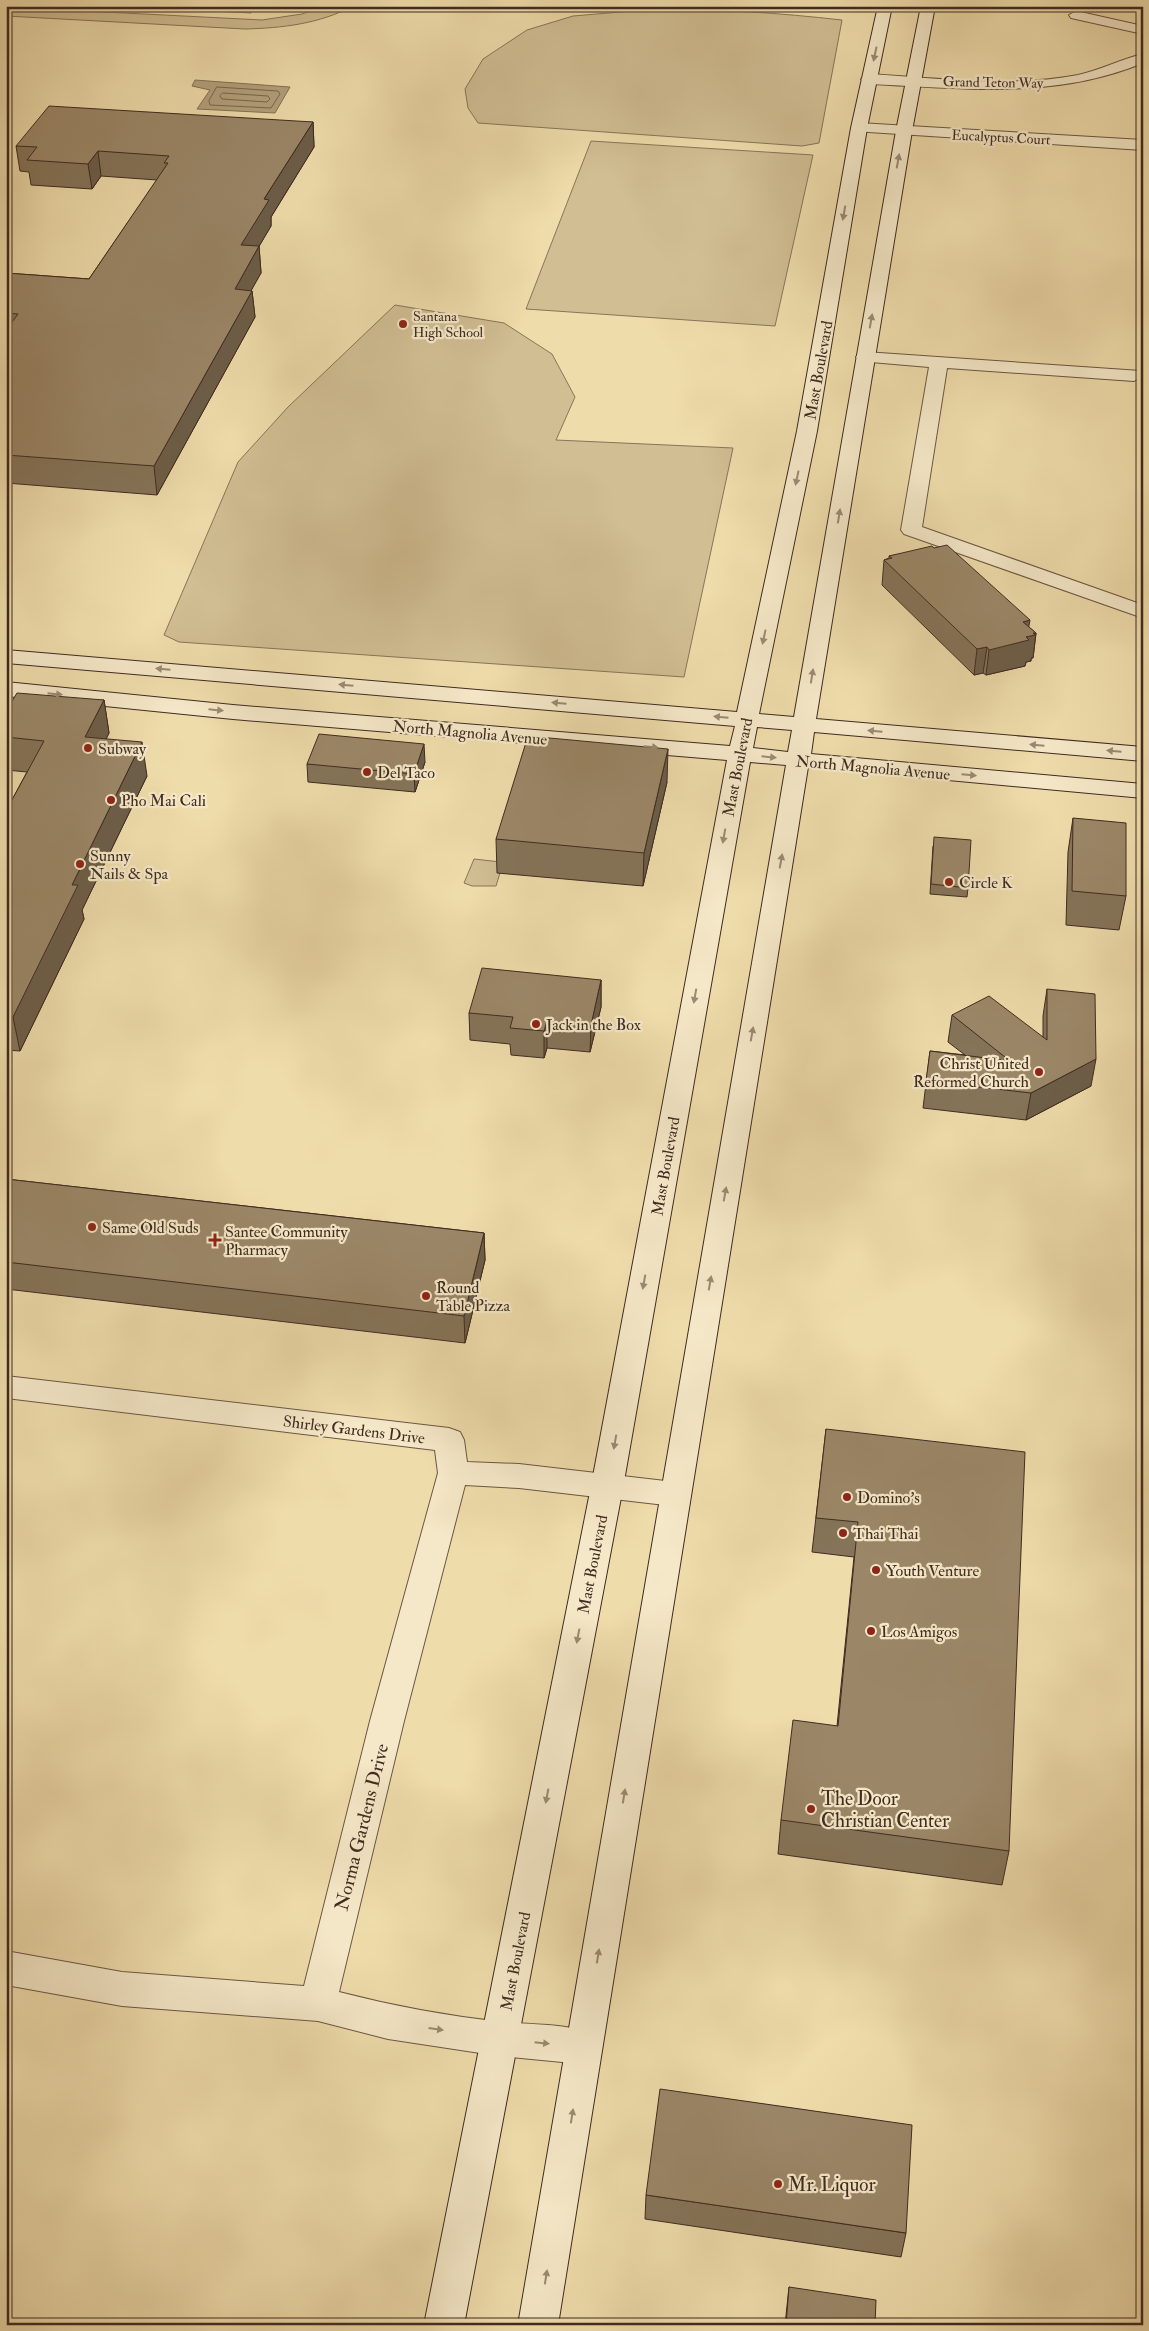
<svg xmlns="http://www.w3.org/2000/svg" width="1149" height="2331" font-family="'IM FELL Double Pica',serif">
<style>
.green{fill:#d1be93;stroke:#88745a}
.water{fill:#b3a07c;stroke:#857157}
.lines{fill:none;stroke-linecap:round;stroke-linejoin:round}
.shore{stroke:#79664e;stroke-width:1}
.street-casing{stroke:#6b5743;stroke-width:2}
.secondary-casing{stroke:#3f2b20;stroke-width:2}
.street{fill:#f5e8c8;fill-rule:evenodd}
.secondary{fill:#f5e8c8;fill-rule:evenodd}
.wall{fill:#857459;stroke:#3f2b20}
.shaded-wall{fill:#6c5e49;stroke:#3f2b20}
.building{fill:#9b8768;stroke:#3f2b20}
.oneway{fill:#9a8a74}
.poi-dot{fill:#8f2418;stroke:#f5e8c8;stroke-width:2}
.labels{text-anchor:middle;stroke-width:4.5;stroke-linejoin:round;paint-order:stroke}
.far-street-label{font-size:14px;fill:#3f2b20;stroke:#f5e8c8}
.far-poi-label{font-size:14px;fill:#3f2b20;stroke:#f5e8c8;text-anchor:start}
.street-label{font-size:16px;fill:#3f2b20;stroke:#f5e8c8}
.poi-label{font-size:16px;fill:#3f2b20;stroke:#f5e8c8;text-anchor:start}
.near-poi-label{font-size:19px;fill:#3f2b20;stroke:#f5e8c8;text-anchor:start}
.near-street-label{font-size:19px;fill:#3f2b20;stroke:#f5e8c8}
</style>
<rect width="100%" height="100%" fill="#efdcab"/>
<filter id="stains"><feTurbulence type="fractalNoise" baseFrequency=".004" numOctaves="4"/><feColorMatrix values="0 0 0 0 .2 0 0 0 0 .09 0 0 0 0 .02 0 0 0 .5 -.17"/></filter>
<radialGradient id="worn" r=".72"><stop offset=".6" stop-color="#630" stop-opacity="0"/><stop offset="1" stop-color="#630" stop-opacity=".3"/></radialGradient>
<g class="green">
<path d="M133 6H256L251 13Z"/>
<path d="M324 6H353C319 24 282 28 245 29L6 16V7L262 20 302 14Z"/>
<path d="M656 9C719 9 780 13 842 20L819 143 802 146 478 123 468 108 465 89 483 59 527 30 573 16Z"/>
<path d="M591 141 813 155 775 326 526 309Z"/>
<path d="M395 305 504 323 552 354 575 397 556 440 733 448 684 677 179 642 164 635 238 462 288 407Z"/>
<path d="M474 859 501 862 500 873 496 886H472L464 883Z"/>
</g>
<path class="water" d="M195 80 290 87 275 113 197 109 210 90 192 86Z"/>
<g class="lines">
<g class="shore">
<path d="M217 87 278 91 280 94 271 108 210 105 209 101Z"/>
<path d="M223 93 268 96 270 99 267 102 222 99 220 96Z"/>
</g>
<defs>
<g id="street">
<path d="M1076 11 1143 26V34L1071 18 1069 15Z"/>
<path d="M1143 54V63C1053 100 964 88 869 84L861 79 869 74C938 78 1010 88 1078 75 1101 70 1121 59 1143 54Z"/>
<path d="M859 123 1143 140V150L853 131 851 128Z"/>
<path d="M865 352 1141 371 1143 376 1134 381 947 368 922 527 1143 605V618L904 534 901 530 929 367 859 361 856 357 859 353Z"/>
<path d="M6 1376 449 1428 460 1432 464 1440 467 1462 519 1464 674 1482 685 1485 690 1494 685 1503 674 1506 519 1488 465 1485 404 1721 339 1992C393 2006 447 2016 502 2022 533 2025 567 2023 596 2035L602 2047 596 2059 583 2064 500 2056 388 2039 318 2021 122 2006 6 1985V1951L122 1972 304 1986 370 1721 438 1473 435 1450 6 1398Z"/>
</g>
<path id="secondary" d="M878 6H892L867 128 817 431 759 714 794 717 896 131 921 6H935L912 131 816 719 1143 747V761L814 732 811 754 1143 784V798L808 767 558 2325H518L786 765 750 762 623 1487 464 2325H424L591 1487 727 760 233 719 6 696V682L233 705 730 746 735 726 6 663V650L737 712 797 431 851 128ZM757 727 792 730 788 752 753 748Z"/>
</defs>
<use href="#street" class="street-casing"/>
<use href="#secondary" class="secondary-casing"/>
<use href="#street" class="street"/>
<use href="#secondary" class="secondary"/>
</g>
<g class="wall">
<path d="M313 122 314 147 271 217V226L259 246 261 273 251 290 252 291 255 317 157 495 6 483V273L89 279 157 180 101 176 92 189 31 185 29 172 20 171 16 146Z"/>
<path d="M934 548 1036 633 1033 658H1031V661L1026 662 1025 666 986 675 983 673 974 675 882 585 884 560 889 558V556Z"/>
<path d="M104 700 109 733 106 739 147 776 82 910 84 919 20 1051 6 1050V811L27 772 6 770V711Z"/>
<path d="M425 762 415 792 308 782 307 764Z"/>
<path d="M667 782 643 886 497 873 496 839Z"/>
<path d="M1073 818 1126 896 1119 930 1066 925 1068 852Z"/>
<path d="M933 846 968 888 967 897 930 894Z"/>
<path d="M601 980V1007L590 1052 547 1048 544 1058 511 1055 510 1044 470 1040 469 1013Z"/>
<path d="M1047 989 1091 1086 1026 1120 923 1108 930 1051 965 1055 948 1042 952 1015 1043 1037V1016Z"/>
<path d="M6 1179 484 1233 485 1260 465 1343 6 1289Z"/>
<path d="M826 1429 1009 1851 1002 1885 778 1854 781 1820 837 1726 854 1557 812 1552Z"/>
<path d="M646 2195 906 2233 901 2257 645 2219Z"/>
<path d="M789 2287 875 2325H785Z"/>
</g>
<g class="shaded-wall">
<path d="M313 122 314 147 271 217V226L244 272 241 245 264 199Z"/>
<path d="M98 151 101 176 92 189 88 164Z"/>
<path d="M259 246 261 273 237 316 235 289Z"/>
<path d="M252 291 255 317 157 495 154 466Z"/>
<path d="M1030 620 1027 637 1033 633H1036L1033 658H1031V661L1026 662 1025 666 986 675 989 650 1023 622Z"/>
<path d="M987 647 983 673 974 675 977 649Z"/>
<path d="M104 700 109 733 90 771 85 737Z"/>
<path d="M142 742 147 776 82 910 84 919 20 1051 13 1017 72 885Z"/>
<path d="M424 744 425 762 415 792 414 774Z"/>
<path d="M668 749 667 782 643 886 644 853Z"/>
<path d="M601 980V1007L590 1052 591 1025Z"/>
<path d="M547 1021V1048L544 1058V1031Z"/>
<path d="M1096 1059 1091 1086 1026 1120 1031 1093Z"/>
<path d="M484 1233 485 1260 465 1343 464 1316Z"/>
</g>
<g class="building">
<path d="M49 106 313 122 264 199 269 200 241 245 259 246 235 289 252 291 154 466 6 455V330L18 314 6 313V273L89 279 168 163H164L169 156 98 151 88 164 27 160 37 147 16 146Z"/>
<path d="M947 545 1030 620 1023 622 1036 633H1033L1035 635 1026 637 1029 640 989 650 987 647 977 649 884 560 892 558 889 556 932 546 934 548Z"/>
<path d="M17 693 104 700 85 737 142 742 72 885H78L13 1017 6 1016V811L44 741 6 737V711Z"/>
<path d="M319 734 424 744 414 774 307 764Z"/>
<path d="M528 736 668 749 644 853 496 839Z"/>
<path d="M1073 818 1126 823V896L1072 891Z"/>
<path d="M934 837 971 840 968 888 931 884Z"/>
<path d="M482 968 601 980 591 1025 547 1021 544 1031 510 1028 513 1017 469 1013Z"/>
<path d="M1047 989 1095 994 1096 1059 1031 1093 926 1081 930 1051 1010 1061 952 1015 989 996 1047 1040Z"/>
<path d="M6 1179 484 1233 464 1316 6 1262Z"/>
<path d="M826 1429 1025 1452 1009 1851 781 1820 793 1720 838 1726 858 1522 816 1518Z"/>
<path d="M660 2089 912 2125 906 2233 646 2195Z"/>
<path d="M789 2287 876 2300 875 2325H786Z"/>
</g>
<defs><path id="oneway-solid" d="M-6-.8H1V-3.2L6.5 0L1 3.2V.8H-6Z" transform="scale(1.25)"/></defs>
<g class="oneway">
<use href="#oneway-solid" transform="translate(875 54) rotate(102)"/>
<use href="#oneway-solid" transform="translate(898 161) rotate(-80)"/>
<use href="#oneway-solid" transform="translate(844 213) rotate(100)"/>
<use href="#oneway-solid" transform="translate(871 321) rotate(-80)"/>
<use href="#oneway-solid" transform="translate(797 478) rotate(102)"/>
<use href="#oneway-solid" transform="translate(839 516) rotate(-81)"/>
<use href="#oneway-solid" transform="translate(764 637) rotate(102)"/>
<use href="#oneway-solid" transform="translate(163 669) rotate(-175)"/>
<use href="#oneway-solid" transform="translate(812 676) rotate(-81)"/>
<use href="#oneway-solid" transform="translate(346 685) rotate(-175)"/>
<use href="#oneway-solid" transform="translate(55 694) rotate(6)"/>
<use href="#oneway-solid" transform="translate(559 703) rotate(-175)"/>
<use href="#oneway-solid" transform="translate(216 710) rotate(6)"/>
<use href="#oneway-solid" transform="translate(721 717) rotate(-175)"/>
<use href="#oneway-solid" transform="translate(875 731) rotate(-175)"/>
<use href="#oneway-solid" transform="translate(1037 745) rotate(-175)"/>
<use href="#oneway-solid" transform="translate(651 747) rotate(5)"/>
<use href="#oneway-solid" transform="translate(1114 751) rotate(-175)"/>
<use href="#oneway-solid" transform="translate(769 757) rotate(6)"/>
<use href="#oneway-solid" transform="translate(969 775) rotate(5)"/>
<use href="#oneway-solid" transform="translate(724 836) rotate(100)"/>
<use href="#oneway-solid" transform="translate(781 861) rotate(-80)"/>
<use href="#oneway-solid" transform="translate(695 996) rotate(100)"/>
<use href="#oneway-solid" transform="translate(752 1034) rotate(-80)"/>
<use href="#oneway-solid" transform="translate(725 1194) rotate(-80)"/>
<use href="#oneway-solid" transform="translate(644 1282) rotate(100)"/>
<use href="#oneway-solid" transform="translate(710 1283) rotate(-80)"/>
<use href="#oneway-solid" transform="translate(615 1442) rotate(100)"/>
<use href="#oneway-solid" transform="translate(578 1636) rotate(101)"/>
<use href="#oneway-solid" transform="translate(547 1796) rotate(101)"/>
<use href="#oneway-solid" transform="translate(624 1796) rotate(-81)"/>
<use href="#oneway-solid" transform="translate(598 1956) rotate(-81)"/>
<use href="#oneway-solid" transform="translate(436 2029) rotate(8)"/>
<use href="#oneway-solid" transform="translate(542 2043) rotate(6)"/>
<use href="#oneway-solid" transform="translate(572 2116) rotate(-81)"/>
<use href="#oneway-solid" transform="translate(546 2277) rotate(-81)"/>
</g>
<g class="poi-dot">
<circle cx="403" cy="324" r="5"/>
<circle cx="88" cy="748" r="5"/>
<circle cx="367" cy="772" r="5"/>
<circle cx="111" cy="800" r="5"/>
<circle cx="80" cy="864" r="5"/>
<circle cx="949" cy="882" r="5"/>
<circle cx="536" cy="1024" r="5"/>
<circle cx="1039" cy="1072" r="5"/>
<circle cx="92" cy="1227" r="5"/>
<path d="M212.5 1232.5h5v5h5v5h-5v5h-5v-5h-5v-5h5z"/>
<circle cx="426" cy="1296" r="5"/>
<circle cx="847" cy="1497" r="5"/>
<circle cx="843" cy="1533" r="5"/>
<circle cx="876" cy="1570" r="5"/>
<circle cx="871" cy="1631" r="5"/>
<circle cx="811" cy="1809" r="5"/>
<circle cx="778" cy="2184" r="5"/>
</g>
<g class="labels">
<g class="far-street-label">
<text transform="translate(993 82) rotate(1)" y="5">Grand Teton Way</text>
<text transform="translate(1001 137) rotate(3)" y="5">Eucalyptus Court</text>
</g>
<g class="far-poi-label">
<text x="413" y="321">Santana<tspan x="413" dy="16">High School</tspan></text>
</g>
<g class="street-label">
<text transform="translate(818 370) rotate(-80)" y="6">Mast Boulevard</text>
<text transform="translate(470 732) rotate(5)" y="6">North Magnolia Avenue</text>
<text transform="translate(737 767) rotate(-79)" y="6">Mast Boulevard</text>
<text transform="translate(873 767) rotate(5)" y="6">North Magnolia Avenue</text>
<text transform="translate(665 1166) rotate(-80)" y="6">Mast Boulevard</text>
<text transform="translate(354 1429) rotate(7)" y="6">Shirley Gardens Drive</text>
<text transform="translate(592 1564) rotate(-79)" y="6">Mast Boulevard</text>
<text transform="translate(515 1961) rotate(-79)" y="6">Mast Boulevard</text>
</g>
<g class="poi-label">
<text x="98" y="754">Subway</text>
<text x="377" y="778">Del Taco</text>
<text x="121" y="806">Pho Mai Cali</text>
<text x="90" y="861">Sunny<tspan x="90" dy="18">Nails &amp; Spa</tspan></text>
<text x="959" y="888">Circle K</text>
<text x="546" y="1030">Jack in the Box</text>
<text x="1029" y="1069" text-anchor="end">Christ United<tspan x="1029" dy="18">Reformed Church</tspan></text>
<text x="102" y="1233">Same Old Suds</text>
<text x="225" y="1237">Santee Community<tspan x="225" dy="18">Pharmacy</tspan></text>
<text x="436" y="1293">Round<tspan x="436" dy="18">Table Pizza</tspan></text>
<text x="857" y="1503">Domino's</text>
<text x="853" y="1539">Thai Thai</text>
<text x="886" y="1576">Youth Venture</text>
<text x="881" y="1637">Los Amigos</text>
</g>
<g class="near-poi-label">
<text x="821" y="1805">The Door<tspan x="821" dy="22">Christian Center</tspan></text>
<text x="788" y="2191">Mr. Liquor</text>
</g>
<g class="near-street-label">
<text transform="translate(361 1827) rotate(-76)" y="7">Norma Gardens Drive</text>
</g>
</g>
<rect width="1149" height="2331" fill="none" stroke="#efdcab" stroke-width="25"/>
<rect x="8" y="8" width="1134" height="2316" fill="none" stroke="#3f2b20" stroke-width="2.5"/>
<rect x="12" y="12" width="1124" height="2306" fill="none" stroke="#3f2b20"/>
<rect width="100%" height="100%" filter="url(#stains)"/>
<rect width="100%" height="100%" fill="url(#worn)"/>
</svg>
